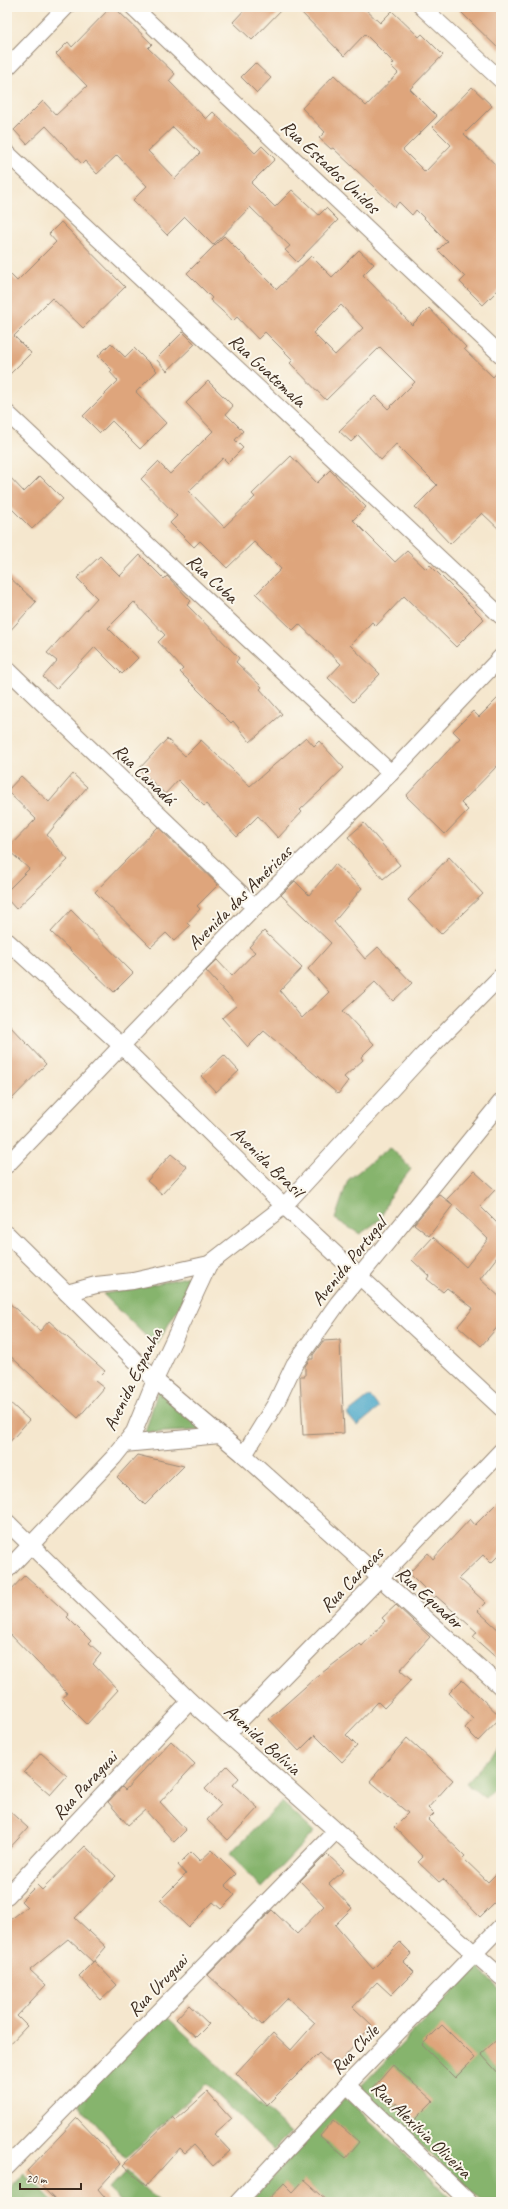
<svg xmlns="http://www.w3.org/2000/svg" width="508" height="2209" font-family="Caveat,sans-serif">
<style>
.forest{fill:#86b46d;stroke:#606f46}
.water{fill:#4ba8c9;stroke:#436974}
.building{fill:#dea57c;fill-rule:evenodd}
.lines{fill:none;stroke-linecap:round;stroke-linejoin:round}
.minor-casing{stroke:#988876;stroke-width:18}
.minor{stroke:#fff;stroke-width:16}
.labels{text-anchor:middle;stroke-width:4;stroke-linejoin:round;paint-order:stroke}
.street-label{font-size:19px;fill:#3b2a1e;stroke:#fbf7ec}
</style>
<rect width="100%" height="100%" fill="#fbf7ec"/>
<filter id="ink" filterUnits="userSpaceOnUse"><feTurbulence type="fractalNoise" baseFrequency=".025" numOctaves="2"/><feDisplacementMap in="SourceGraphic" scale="8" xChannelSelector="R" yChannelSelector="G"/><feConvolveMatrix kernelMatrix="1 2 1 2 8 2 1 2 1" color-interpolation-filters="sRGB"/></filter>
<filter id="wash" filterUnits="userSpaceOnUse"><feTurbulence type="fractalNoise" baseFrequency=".012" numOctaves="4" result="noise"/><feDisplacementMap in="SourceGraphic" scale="16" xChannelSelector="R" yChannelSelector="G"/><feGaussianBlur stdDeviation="0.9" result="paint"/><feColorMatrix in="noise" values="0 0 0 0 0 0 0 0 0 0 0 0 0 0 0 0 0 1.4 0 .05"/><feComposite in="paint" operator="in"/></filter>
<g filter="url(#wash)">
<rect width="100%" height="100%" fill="#f5e7ce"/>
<g class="forest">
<path d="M390 1147 411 1169 390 1196 381 1219 360 1234 335 1219 348 1180Z"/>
<path d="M198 1274 156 1346 103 1294 146 1286Z"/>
<path d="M158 1390 206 1430 145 1433Z"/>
<path d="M501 1745V1782L485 1798 466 1783Z"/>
<path d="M282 1802 314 1832 261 1888 230 1853Z"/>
<path d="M477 1967 501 1990V2202H483L359 2088Z"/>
<path d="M167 2017 291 2133 274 2150 206 2084 126 2158 74 2099Z"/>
<path d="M345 2097 455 2202H250Z"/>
<path d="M126 2171 159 2202H121L109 2189Z"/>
<path d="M25 2173 54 2202H7V2192Z"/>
</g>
<path class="water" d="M370 1396 379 1408 357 1426 347 1414Z"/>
<g id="blocks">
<g class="building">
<path d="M111 7H114L152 44 148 48 175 74 169 81 206 119 213 112 255 153 262 146 275 159 251 183 275 207 292 190 319 215 326 208 338 220 297 262 285 250 290 246 250 207 213 245 185 217 167 235 133 200 147 186 117 155 97 174 85 161 82 164 46 126 27 144 14 130 43 101 56 115 87 86 56 54 68 42 72 47ZM173 127 200 153 175 179 148 151Z"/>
<path d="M247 7H284L252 40 233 22Z"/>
<path d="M296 7H363L380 23 392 11 419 37 422 34 443 55 410 89 437 116 403 150 425 172 451 145 433 127 472 87 492 106 464 134 501 170V287L483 305 460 282 465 277 438 250 447 241 416 210 412 215 399 202 395 207 333 148 331 149 319 138 325 132 302 108 334 75 366 106 398 73 391 66 394 63 365 34 344 56Z"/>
<path d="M456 7H501V51L470 21Z"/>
<path d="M255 63 271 78 257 93 241 77Z"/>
<path d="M61 222 125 287 83 328 52 298 14 336 31 353 7 377V271L17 281 56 242 49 234Z"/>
<path d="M224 236 277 289 311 256 332 277 359 250 374 264 363 275 412 325 429 308 466 347 464 349 493 377 501 368V531L482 513 450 544 415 507 437 485 396 444 381 460 358 435 351 442 339 431 375 396 388 409 415 382 380 347 326 400 290 363 293 360 265 332 258 339 237 317 233 321 210 300 212 298 187 273ZM341 305 363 328 335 355 313 333Z"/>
<path d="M183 332 195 344 167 371 156 359Z"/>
<path d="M111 343 125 357 134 348 157 371 136 392 166 423 140 449 112 421 100 433 83 416 118 381 110 372 112 370 98 356Z"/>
<path d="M208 381 233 406 226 414 243 431 235 440 243 448 228 463 223 458 189 491 224 527 255 497 252 494 291 456 317 483 330 470 366 507 353 520 395 562 407 551 426 569 430 565 484 619 456 647 404 596 376 626 372 622 350 645 380 674 353 702 328 678 341 664 299 624 293 630 256 594 281 569 254 542 227 568 200 541 194 547 170 523 177 516 141 479 158 462 170 474 213 431 186 403Z"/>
<path d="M7 474 24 492 40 476 63 499 32 529 7 504Z"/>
<path d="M140 555 164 579 167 576 191 601 187 605 239 658 236 662 262 687 260 689 282 714 250 742 233 721 231 723 180 672 183 669 158 642 165 635 134 602 108 628 138 658 122 674 95 647 56 689 43 677 57 661 47 653 97 598 77 578 100 556 120 576Z"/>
<path d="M7 575 36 602 7 634Z"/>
<path d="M501 695V762L461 803 468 810 445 834 406 796 460 738 453 731 473 711 479 717Z"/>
<path d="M306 737 314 746 319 741 344 768 300 810 302 812 278 838 258 816 237 837 206 804 204 806 178 780 165 794 139 769 167 739 185 756 201 740 250 786Z"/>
<path d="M73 774 87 787 47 835 68 860 16 909 7 899V891L29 869 7 849 36 819 7 791 21 776 49 802Z"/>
<path d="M364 823 400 865 383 879 348 837Z"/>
<path d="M158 827 218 885 197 906 200 909 187 923 190 926 174 941 166 933 151 947 95 892Z"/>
<path d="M449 857 483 894 441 934 408 900Z"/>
<path d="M335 864 362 888 334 922 365 959 378 947 412 983 393 1001 375 982 343 1011 374 1044 361 1057 363 1060 344 1077 348 1081 338 1094 264 1031 248 1047 222 1018 237 1005 206 971 217 960 232 976 255 952 249 947 264 931 302 968 280 991 302 1018 329 992 308 969 331 943 281 895 295 881 309 895Z"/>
<path d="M71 910 133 973 114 992 51 932Z"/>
<path d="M7 1023 46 1064 7 1104Z"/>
<path d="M224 1055 239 1071 216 1092 201 1076Z"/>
<path d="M171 1154 187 1167 162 1194 147 1181Z"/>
<path d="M474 1171 495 1190 480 1206 499 1225 501 1222V1252L480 1279 501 1298V1323L481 1346 458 1326 473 1308 447 1288 443 1292 427 1279 429 1276 412 1260 433 1237 466 1267 488 1239 453 1205 429 1236 414 1224 439 1194 453 1205 447 1199Z"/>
<path d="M7 1301 40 1331 49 1321 105 1371 95 1381 104 1388 78 1418 7 1353Z"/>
<path d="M340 1340 344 1433 303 1435 300 1376H305V1366L310 1359H313V1355L323 1341Z"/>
<path d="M7 1400 29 1420 7 1445Z"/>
<path d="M137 1455 184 1466 145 1505 117 1477Z"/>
<path d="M501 1499V1553L491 1563 483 1555 459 1578 486 1603 478 1611 501 1632V1662L473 1637 477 1632 436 1596 434 1598 409 1573 428 1553 433 1559 470 1519 475 1525Z"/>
<path d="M25 1575 69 1615 67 1617 91 1641 89 1643 101 1654 93 1664 118 1690 87 1724 62 1699 67 1693 7 1631V1594Z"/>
<path d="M396 1605 430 1637 400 1670 411 1680 384 1708 378 1702 346 1735 357 1746 342 1762 315 1735 299 1751 269 1719 314 1679 360 1644 362 1646 385 1621 382 1618Z"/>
<path d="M462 1680 501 1717 478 1741 465 1728 473 1719 449 1693Z"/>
<path d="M407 1738 453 1780 428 1808 434 1814 428 1820 465 1856 463 1858 488 1882 501 1869V1896L480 1917 443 1879 439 1882 418 1862 423 1857 394 1827 408 1813 370 1781Z"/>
<path d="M171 1741 195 1764 160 1802 186 1830 174 1842 145 1810 128 1825 108 1802 122 1787 125 1790Z"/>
<path d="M41 1753 67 1776 50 1795 24 1772Z"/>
<path d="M227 1766 239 1778 233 1785 258 1808 228 1840 207 1820 221 1805 205 1789Z"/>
<path d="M7 1809 28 1828 7 1851Z"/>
<path d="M85 1846 116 1876 75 1918 106 1947 93 1962 68 1939 30 1970 46 1985 17 2016 27 2026 7 2047V1949L11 1952 10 1920 27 1907 21 1901 37 1885 42 1890Z"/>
<path d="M212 1850 236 1874 225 1885 235 1895 221 1909 213 1902 188 1927 160 1900 186 1874 178 1865 191 1852 200 1861Z"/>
<path d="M327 1854 344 1870 329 1884 352 1908 335 1925 373 1969 400 1942 412 1954 404 1962 414 1972 391 1995 377 1982 353 2007 372 2025 335 2068 319 2053 267 2105 236 2073 273 2033 291 2050 315 2023 288 1998 262 2025 208 1975 272 1910 297 1934 324 1906 300 1881Z"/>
<path d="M94 1961 117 1985 101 2000 79 1976Z"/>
<path d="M189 2005 209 2024 196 2037 176 2019Z"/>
<path d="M442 2025 475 2058 455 2078 422 2045Z"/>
<path d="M501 2036V2076L481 2054Z"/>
<path d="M393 2065 433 2101 414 2120 396 2103 393 2107 372 2089Z"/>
<path d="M207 2092 231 2119 214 2134 230 2151 213 2166 194 2145 185 2153 180 2148 146 2186 123 2165 173 2117 176 2120Z"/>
<path d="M77 2118 121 2164 98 2189 109 2202H57L27 2171Z"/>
<path d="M334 2120 359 2142 346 2158 320 2136Z"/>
<path d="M304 2180 329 2202H266L284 2183 293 2192Z"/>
</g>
</g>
</g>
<g filter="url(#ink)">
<use href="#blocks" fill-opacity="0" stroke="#988876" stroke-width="1"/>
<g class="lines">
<defs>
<g id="minor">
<path d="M133 7 501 355"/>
<path d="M422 7 501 80"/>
<path d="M7 68 66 7"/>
<path d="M7 153 501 616"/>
<path d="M7 413 391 773"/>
<path d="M7 669 255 907"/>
<path d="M7 941 122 1046 284 1206 501 1408"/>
<path d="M7 1165 255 907 391 773 501 657"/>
<path d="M7 1234 155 1380 244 1455 501 1687"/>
<path d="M67 1293 96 1285 133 1281 209 1264 284 1206 423 1055 501 976"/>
<path d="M124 1444 220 1435"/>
<path d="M244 1455 276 1403 294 1365 338 1303 501 1102"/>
<path d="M7 1522 190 1701 501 1977"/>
<path d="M7 1570 114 1457 134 1432 155 1380 209 1264"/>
<path d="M227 1734 379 1579 501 1451"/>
<path d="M7 1896 190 1701"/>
<path d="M347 2085 469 2202"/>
<path d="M7 2167 336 1831"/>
<path d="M238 2202 347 2085 501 1926"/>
</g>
</defs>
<use href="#minor" class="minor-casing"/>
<use href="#minor" class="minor"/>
</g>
</g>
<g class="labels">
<g class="street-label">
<text transform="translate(331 166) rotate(43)" y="7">Rua Estados Unidos</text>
<text transform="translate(268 370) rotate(43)" y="7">Rua Guatemala</text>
<text transform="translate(213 578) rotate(43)" y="7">Rua Cuba</text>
<text transform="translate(145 774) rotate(44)" y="7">Rua Canadá</text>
<text transform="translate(239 897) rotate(-45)" y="7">Avenida das Américas</text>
<text transform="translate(268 1161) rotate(44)" y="7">Avenida Brasil</text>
<text transform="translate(348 1261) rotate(-51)" y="7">Avenida Portugal</text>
<text transform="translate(132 1379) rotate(-64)" y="7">Avenida Espanha</text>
<text transform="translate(351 1579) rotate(-46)" y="7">Rua Caracas</text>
<text transform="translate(430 1597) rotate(42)" y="7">Rua Equador</text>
<text transform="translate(263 1739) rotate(42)" y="7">Avenida Bolívia</text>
<text transform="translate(84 1785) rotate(-47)" y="7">Rua Paraguai</text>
<text transform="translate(157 1985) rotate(-46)" y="7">Rua Uruguai</text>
<text transform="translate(354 2049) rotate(-46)" y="7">Rua Chile</text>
<text transform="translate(422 2129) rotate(44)" y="7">Rua Alexilvia Oliveira</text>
</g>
</g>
<rect width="508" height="2209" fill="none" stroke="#fbf7ec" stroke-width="24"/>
<path d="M20 2183v6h61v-6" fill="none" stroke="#3b2a1e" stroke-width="2"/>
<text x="26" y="2183" font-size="12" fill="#3b2a1e" stroke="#fbf7ec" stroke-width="3" paint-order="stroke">20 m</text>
</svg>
